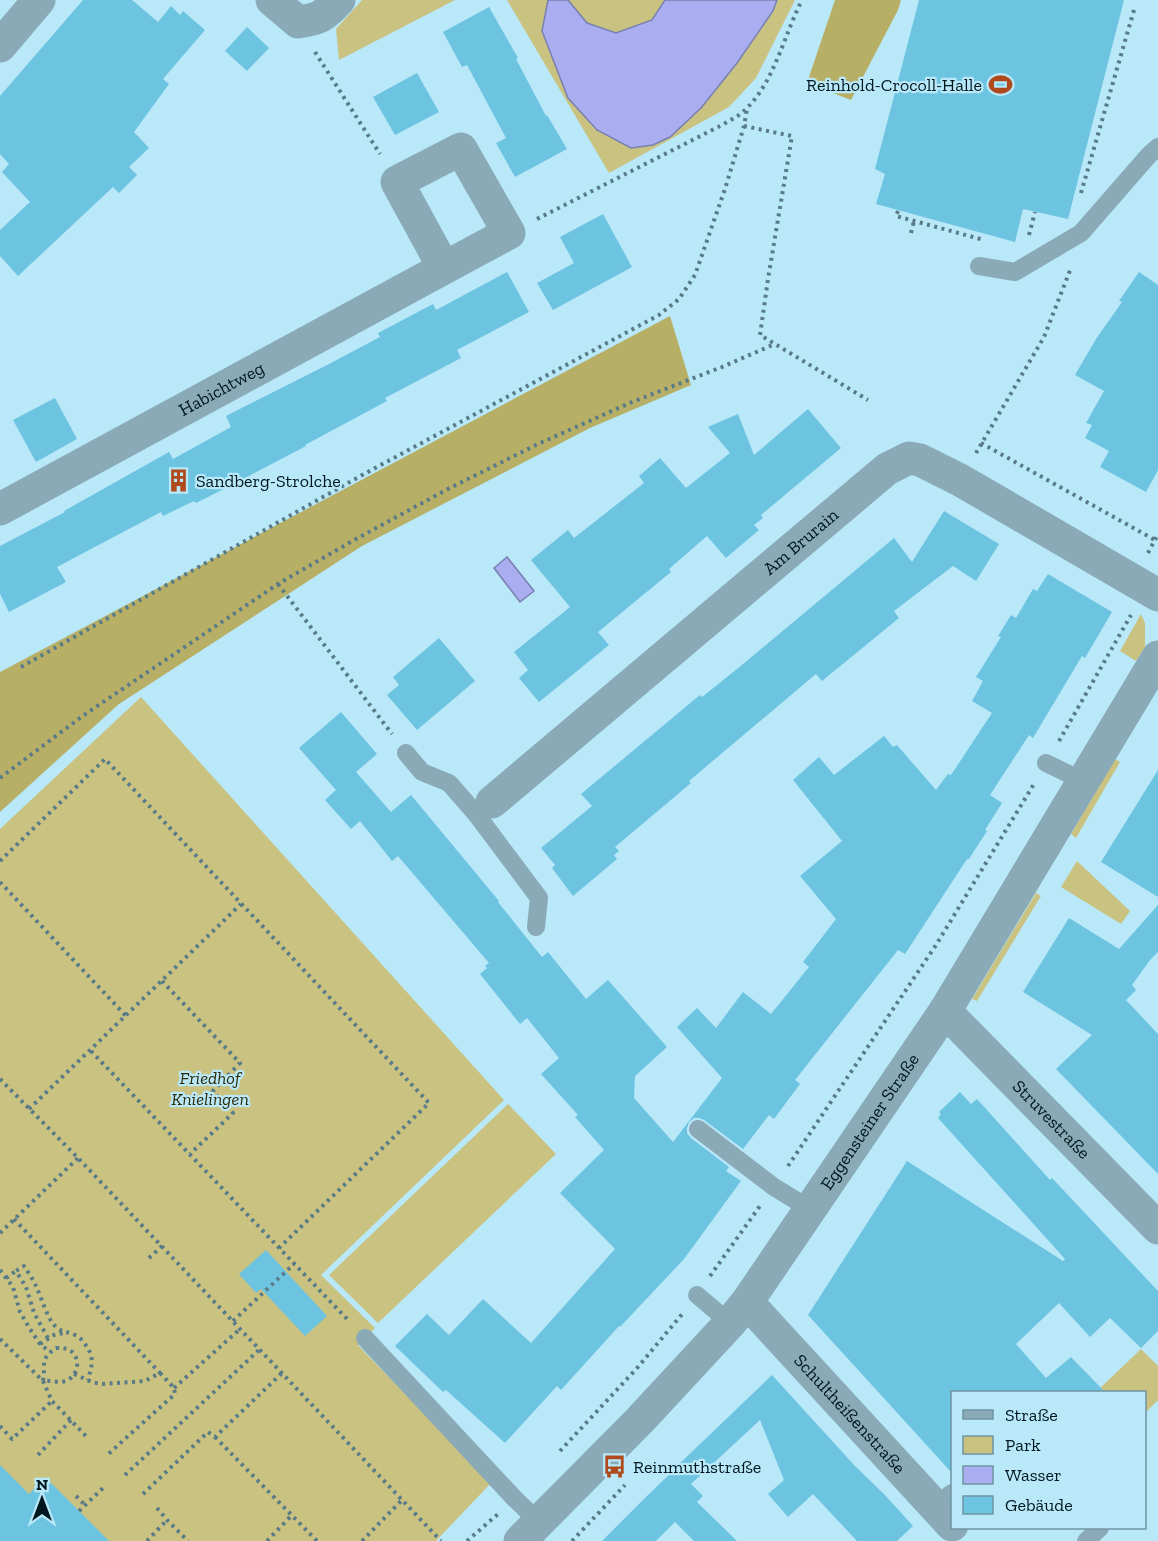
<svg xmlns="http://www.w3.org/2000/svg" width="1158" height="1541" font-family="'Zilla Slab',serif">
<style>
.green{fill:#cac280}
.forest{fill:#b8af67}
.water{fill:#aaadef;stroke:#7780b1;stroke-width:1.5}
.building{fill:#6dc4e1}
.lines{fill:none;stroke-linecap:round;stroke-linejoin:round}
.path{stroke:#587b87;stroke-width:4;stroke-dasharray:3 4.5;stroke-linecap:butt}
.lane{stroke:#89aab6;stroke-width:18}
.street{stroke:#89aab6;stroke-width:33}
.labels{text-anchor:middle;stroke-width:4.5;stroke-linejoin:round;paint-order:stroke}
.poi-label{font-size:18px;fill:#00171f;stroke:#b9e8f9;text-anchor:start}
.street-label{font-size:18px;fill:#00171f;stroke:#b9e8f9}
.park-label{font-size:18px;font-style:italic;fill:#2f2b0a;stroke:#b9e8f9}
</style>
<rect width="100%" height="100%" fill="#b9e8f9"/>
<g class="green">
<path d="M362 0H455L339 60 336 29Z"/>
<path d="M507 0H795L756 78 729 107 609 173Z"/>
<path d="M1141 614 1145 623V647L1136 661 1120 651Z"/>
<path d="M141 697 504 1100 321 1275 375 1328 358 1345 491 1483 436 1541H0V829Z"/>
<path d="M1115 759 1120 762 1076 838 1071 834Z"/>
<path d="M1077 861 1130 911 1121 924 1061 887Z"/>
<path d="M1036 893 1041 896 977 1001 972 999Z"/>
<path d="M508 1104 556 1154 378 1323 329 1275Z"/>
<path d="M1141 1349 1158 1366V1400L1145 1413 1144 1392H1096Z"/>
</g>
<g class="forest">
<path d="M835 0H901L898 10 851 100 807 83Z"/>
<path d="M670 316 691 385 590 428 362 546 119 704 0 812V672Z"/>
</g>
<g class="water">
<path d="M548 0H568L587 23 616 33 652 20 665 0H777L773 11 737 63 701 108 670 137 653 145 631 148 597 130 568 98 542 31Z"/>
<path d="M507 557 534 591 520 602 494 568Z"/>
</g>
<g class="building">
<path d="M83 0H132L158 22 171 6 180 15 183 11 205 30 163 79 169 84 134 132 149 148 129 167 137 175 119 193 113 187 18 276 0 256V230L30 202 2 172 9 164 0 154V96Z"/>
<path d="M919 0H1124L1068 219 1023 209 1015 242 876 204 885 174 875 169Z"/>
<path d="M489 7 518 58 516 59 546 116 547 115 567 149 515 177 496 143 506 138 467 65 462 67 443 32Z"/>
<path d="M247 27 269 48 247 71 225 51Z"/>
<path d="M417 73 439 112 395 135 373 97Z"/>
<path d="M603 214 632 267 553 310 537 283 574 263 560 237Z"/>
<path d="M507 272 529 312 457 350 461 358 385 398 387 401 305 445 306 446 218 492 196 503 194 501 163 516 161 512 57 567 66 582 9 612 0 594V546L65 512 64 511 169 452 173 459 231 427 226 416 329 364 380 337 378 333 433 304 436 310Z"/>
<path d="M1139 272 1158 285V470L1146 492 1100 467 1109 451 1085 438 1092 425 1086 423 1104 391 1075 375 1096 339 1122 302 1119 301Z"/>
<path d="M55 398 77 439 36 462 13 420Z"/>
<path d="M808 409 841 448 761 515 763 518 754 525 759 530 726 558 707 536 669 569 671 572 598 632 609 645 539 702 519 678 528 670 514 652 570 607 531 560 568 530 574 538 644 483 639 476 660 458 686 488 730 453 708 427 738 414 754 455Z"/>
<path d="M944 511 999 544 976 581 953 566 894 611 899 618 822 681 816 674 689 781 691 783 615 847 619 851 614 855 617 859 573 896 552 868 555 865 541 848 592 806 581 794 700 695 702 697 737 669 894 538 912 562Z"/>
<path d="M1048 574 1112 612 1085 658 1082 656 1033 738 1029 735 990 795 1002 803 985 830 987 831 969 859H967L905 954 898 950 799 1075 795 1080 800 1084 774 1119 769 1115 743 1149 704 1120 699 1118H694L689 1122 687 1128V1133L691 1138 729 1167 726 1171 741 1181 684 1259 620 1327 619 1326 561 1390 557 1386 505 1443 446 1390 443 1392 395 1346 427 1314 449 1335 483 1299 531 1343 615 1249 560 1193 604 1150 575 1117 578 1115 541 1074 559 1058 527 1018 520 1024 480 974 487 968 485 966 489 963 398 856 392 861 360 821 351 829 325 800 336 790 299 748 341 712 377 754 356 772 391 812 411 795 499 901 498 902 542 957 548 952 586 999 608 980 667 1047 635 1076 634 1098 673 1142 722 1078 677 1027 697 1008 716 1028 743 992 771 1014 809 967 803 962 836 919 800 876 842 841 793 780 819 757 834 775 884 736 893 747 897 745 936 790 948 774 951 775 992 713 972 701 983 681 976 677 1001 637 998 636 1011 615 1016 618 1033 589 1037 591Z"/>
<path d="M439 638 475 681 417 730 387 695 399 685 393 677Z"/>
<path d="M1158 770V897L1101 862Z"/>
<path d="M1158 905V952L1150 960 1132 985 1136 990 1126 1000 1158 1034V1174L1056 1069 1092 1035 1023 992 1069 918 1119 949Z"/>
<path d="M960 1092 971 1104 977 1099 1050 1180 1052 1178 1158 1291V1331L1141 1348 1110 1318 1090 1337 1059 1303 1016 1344 1046 1378 1071 1357 1105 1392H952V1473L808 1315 907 1161 1063 1261 1065 1259 938 1118 941 1114 939 1112Z"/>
<path d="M266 1250 327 1316 305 1336 261 1289 256 1293 239 1274Z"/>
<path d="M772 1375 855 1466 885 1495 913 1526 897 1541H857L813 1494 788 1517 768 1494 784 1480 760 1420 691 1484 703 1496 697 1502 737 1541H694L675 1522 656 1541H602L648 1495 675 1469 677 1470 675 1468Z"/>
<path d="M0 1465 29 1494 45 1477 109 1541H0Z"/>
</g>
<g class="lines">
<g class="path">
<path d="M315 52 380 154"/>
<path d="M744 126 792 136 768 279 760 335 868 400"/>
<path d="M1081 193 1134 10"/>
<path d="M898 211 896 216 984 240"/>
<path d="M537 219 724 124C732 119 741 115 747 108 775 80 784 35 802 0"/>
<path d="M911 233 914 221"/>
<path d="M1029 235 1035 212"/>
<path d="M981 443 1155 540"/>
<path d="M976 453 1044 337 1071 268"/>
<path d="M1148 553 1158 534"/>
<path d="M278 584 392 734"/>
<path d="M21 667 364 474 659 315 679 299 695 275 725 189 744 126 747 109"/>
<path d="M1059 741 1131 615"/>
<path d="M0 778 84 715 278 584 356 539 446 490 538 444 632 402 722 367 775 344"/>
<path d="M0 861 105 759 429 1103 279 1248"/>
<path d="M0 882 126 1016"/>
<path d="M162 981 240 1063 213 1091 233 1113 190 1154"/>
<path d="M91 1051 348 1320"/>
<path d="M0 1079 78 1158 441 1541"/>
<path d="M29 1109 241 904"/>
<path d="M788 1166 936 945 1034 784"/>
<path d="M14 1219 160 1373"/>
<path d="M0 1233 78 1158"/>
<path d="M149 1258 162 1246"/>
<path d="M0 1270 13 1287 20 1312 30 1329 40 1344 50 1352"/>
<path d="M710 1276 760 1206"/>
<path d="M6 1278 16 1271"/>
<path d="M233 1321 294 1264"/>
<path d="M48 1338 34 1313 26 1287 16 1271 24 1266C28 1272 33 1279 36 1286 41 1297 45 1310 51 1321 59 1333 64 1330 75 1335 79 1336 83 1341 85 1344 95 1358 92 1365 88 1380"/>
<path d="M0 1339 43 1381 52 1401 87 1437"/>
<path d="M40 1344 54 1335 64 1333"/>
<path d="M56 1348C62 1348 66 1348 71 1351 81 1359 78 1374 68 1380 61 1384 51 1380 43 1381 46 1363 39 1360 56 1348Z"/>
<path d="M74 1374 92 1382 101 1384 145 1381 160 1373 174 1388 175 1394 106 1456"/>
<path d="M174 1388 240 1329"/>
<path d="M0 1426 12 1439 52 1401"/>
<path d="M215 1437 317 1541"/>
<path d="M560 1451 638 1367 683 1313"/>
<path d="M38 1455 71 1420"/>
<path d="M125 1475 259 1350"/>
<path d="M143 1494 208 1432 215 1437 282 1373"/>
<path d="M76 1496 85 1505"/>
<path d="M157 1508 167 1520 188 1541"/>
<path d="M79 1511 103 1488"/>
<path d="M147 1541 167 1520"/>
<path d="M267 1541 292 1515"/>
<path d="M362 1541 402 1500"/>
<path d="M467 1541 498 1514"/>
<path d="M572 1541 625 1485"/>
</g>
<g class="lane">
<path d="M979 266 1015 272 1081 233 1149 155 1158 147"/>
<path d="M406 753 422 772 449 783 477 815"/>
<path d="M1046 763 1083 781"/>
<path d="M492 802 477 815 539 898 536 927"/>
<path d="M698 1129 774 1187 810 1209"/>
<path d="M697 1295 730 1323"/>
<path d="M365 1338 515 1499 539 1522"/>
<path d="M935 1506 952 1493"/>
<path d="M1086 1541 1100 1528"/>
</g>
<g class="street">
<path d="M272 0 298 22C320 19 324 16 339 0"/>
<path d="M0 46 39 0"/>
<path id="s1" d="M0 509 444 268 509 233 461 149 397 182 444 268"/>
<path id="s2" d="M492 802 887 469 909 458 920 460 960 480 1158 595"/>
<path id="s3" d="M945 1011 1158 1228"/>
<path id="s4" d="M747 1302 952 1525"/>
<path id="s5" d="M520 1541 640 1420 730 1323 747 1302 945 1011 1158 657"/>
</g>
</g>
<defs>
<symbol id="stadium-bare" viewBox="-9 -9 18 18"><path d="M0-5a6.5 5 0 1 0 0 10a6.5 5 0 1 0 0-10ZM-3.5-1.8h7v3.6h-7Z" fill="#af4a1d" stroke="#b9e8f9" stroke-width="2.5" paint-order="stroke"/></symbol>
<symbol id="building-bare" viewBox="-9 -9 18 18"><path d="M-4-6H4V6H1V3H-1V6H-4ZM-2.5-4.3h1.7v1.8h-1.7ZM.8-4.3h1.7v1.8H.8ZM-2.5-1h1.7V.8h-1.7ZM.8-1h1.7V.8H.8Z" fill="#af4a1d" stroke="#b9e8f9" stroke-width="2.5" paint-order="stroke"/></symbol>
<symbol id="bus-bare" viewBox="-9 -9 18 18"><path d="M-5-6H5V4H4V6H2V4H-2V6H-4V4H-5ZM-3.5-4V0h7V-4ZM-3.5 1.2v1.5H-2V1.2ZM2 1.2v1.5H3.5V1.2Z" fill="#af4a1d" stroke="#b9e8f9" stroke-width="2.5" paint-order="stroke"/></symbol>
</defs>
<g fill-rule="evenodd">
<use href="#stadium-bare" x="984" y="68" width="33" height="33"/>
<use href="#building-bare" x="162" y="464" width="33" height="33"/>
<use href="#bus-bare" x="598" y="1450" width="33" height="33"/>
</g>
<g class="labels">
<g class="poi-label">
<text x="982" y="91" text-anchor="end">Reinhold-Crocoll-Halle</text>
<text x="196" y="487">Sandberg-Strolche</text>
<text x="633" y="1473">Reinmuthstraße</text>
</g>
<g class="street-label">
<text dy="6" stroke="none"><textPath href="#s1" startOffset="252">Habichtweg</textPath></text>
<text dy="6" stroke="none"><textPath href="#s2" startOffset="404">Am Brurain</textPath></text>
<text dy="6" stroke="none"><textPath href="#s3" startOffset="152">Struvestraße</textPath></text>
<text dy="6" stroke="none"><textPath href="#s5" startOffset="548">Eggensteiner Straße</textPath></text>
<text dy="6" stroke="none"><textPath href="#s4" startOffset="152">Schultheißenstraße</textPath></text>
</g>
<g class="park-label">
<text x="210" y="1084">Friedhof<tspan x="210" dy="21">Knielingen</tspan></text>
</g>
</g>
<rect x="951" y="1391" width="195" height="138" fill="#b9e8f9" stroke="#6f94a2" stroke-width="1.5"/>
<rect x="963" y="1410" width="30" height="9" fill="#89aab6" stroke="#6f94a2" stroke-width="1.5"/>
<text x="1005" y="1421" font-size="18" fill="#00171f">Straße</text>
<rect x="963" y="1436" width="30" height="18" fill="#cac280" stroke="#6f94a2" stroke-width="1.5"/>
<text x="1005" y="1451" font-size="18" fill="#00171f">Park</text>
<rect x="963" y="1466" width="30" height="18" fill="#aaadef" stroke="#6f94a2" stroke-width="1.5"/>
<text x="1005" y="1481" font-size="18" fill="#00171f">Wasser</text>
<rect x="963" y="1496" width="30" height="18" fill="#6dc4e1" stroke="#6f94a2" stroke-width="1.5"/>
<text x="1005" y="1511" font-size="18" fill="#00171f">Gebäude</text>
<g transform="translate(42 1499)" stroke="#b9e8f9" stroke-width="4.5" paint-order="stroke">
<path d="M0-4.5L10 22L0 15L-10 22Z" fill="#00171f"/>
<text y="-9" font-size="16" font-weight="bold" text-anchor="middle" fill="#00171f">N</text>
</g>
</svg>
